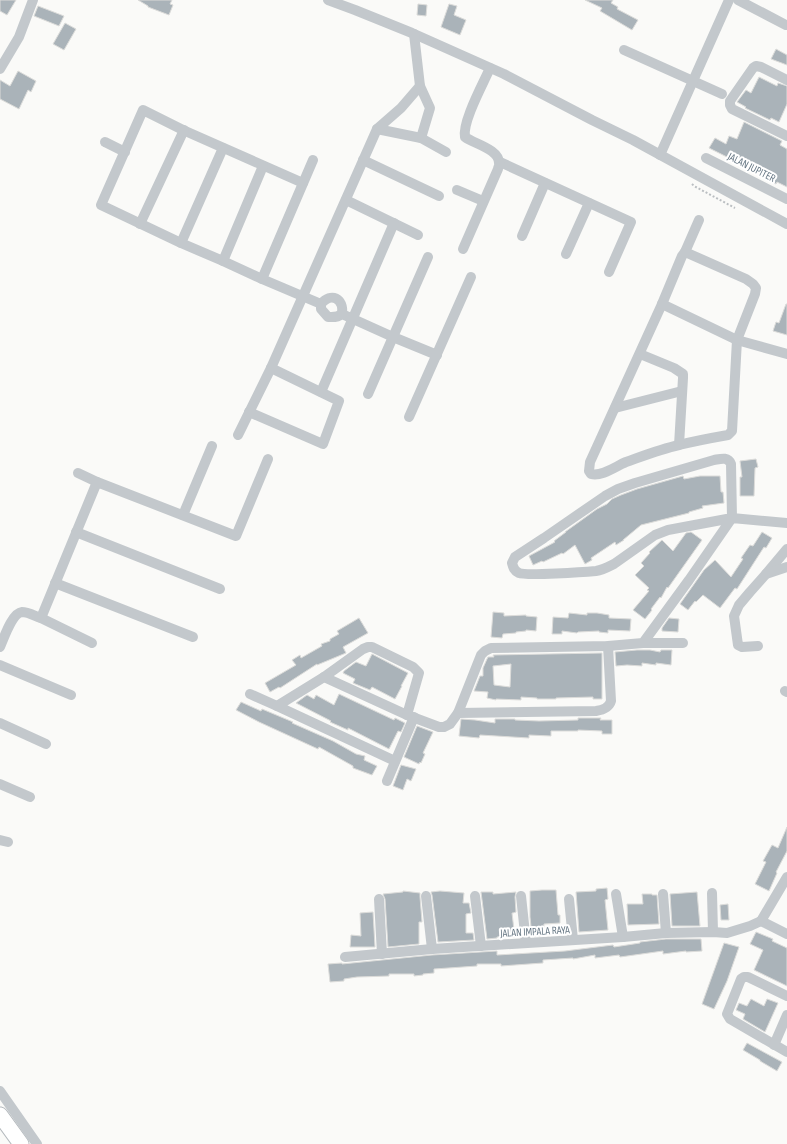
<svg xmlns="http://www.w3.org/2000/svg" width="787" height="1144" font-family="'Sofia Sans Condensed',sans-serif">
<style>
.building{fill:#aab3b9;stroke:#dcdcda;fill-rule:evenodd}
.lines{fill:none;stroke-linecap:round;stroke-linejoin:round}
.highway-casing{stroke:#b4b9bd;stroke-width:17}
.path{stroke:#bbbfc2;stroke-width:2;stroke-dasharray:2 2;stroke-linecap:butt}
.minor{stroke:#c3c8cc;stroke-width:10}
.highway{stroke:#fff;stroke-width:15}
.labels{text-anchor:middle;stroke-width:4;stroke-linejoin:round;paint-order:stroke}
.street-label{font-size:11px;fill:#657683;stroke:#fff}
</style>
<rect width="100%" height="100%" fill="#fafaf8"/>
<g class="building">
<path d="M0 0H16L7 15 0 11Z"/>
<path d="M138 0H172L170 4 173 5 169 15 148 7V6Z"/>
<path d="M585 0H613L611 3 618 7 617 9 638 20 632 30 600 11 602 8Z"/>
<path d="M418 4 427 5 426 16 417 15Z"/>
<path d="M449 4 457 6 454 15 466 20 460 35 441 27Z"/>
<path d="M38 6 64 16 59 26 34 16Z"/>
<path d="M65 23 76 29 64 50 53 44Z"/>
<path d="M776 49 787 55V65L771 59Z"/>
<path d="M18 71 36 81 31 92 28 90 19 109 0 99V80L10 86Z"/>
<path d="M759 77 777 86 778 83 787 86V104L779 122 771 118 770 120 745 108 746 107 737 102 746 90 751 93Z"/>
<path d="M744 122 782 141 780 145 787 149V187L777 182 776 184 758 174 760 168 747 162 730 155 729 158 709 148 715 138 726 144 729 136 737 139Z"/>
<path d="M786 304H787V335L773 331 776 322 779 323Z"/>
<path d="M756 459 758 467 755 468 754 496H740V477H742L740 461Z"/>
<path d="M683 476 684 479 700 476H720L721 492H723L724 503 702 506 703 508 689 512V513L641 525 623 540H624L616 545 615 542 591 558 592 560 585 564 575 545 563 554 562 553 543 562 542 561 533 565 529 556 555 542 554 541 566 532H565L597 509 607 504 612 499 621 495 637 489Z"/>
<path d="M691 532 702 540 668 588 667 587 661 598 660 597 651 609 652 610 645 619 633 610 649 591 647 590 649 588 635 575 644 566 641 563 650 553 649 552 662 540 673 551 686 533Z"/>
<path d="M762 532 772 538 766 548 764 547 737 589 735 588 720 608 703 595 696 602 695 601 688 610 680 604 704 570 715 560 731 577 743 559 741 558 750 545 753 546Z"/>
<path d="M493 612 504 613V616L526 615V616L537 617 536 631 526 630V631L516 632V633L503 634 502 638 491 637Z"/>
<path d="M569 613 587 615V613H597L609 615V618L631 619 630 631 608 630V633L599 632V631L578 632 577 633 562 631V634H552L553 617 568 618Z"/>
<path d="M359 618 368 633 343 647 346 653 317 665V664L280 688 279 687 270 692 265 683 296 665 292 660 300 655 301 658 322 646 321 644 330 641V639L339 634 337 631Z"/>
<path d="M669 618 679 619 678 632 662 631V628Z"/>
<path d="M637 650H650L660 652 661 650H672L671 665 656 663V665L642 663V666L627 665 616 666 615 652Z"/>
<path d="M602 653V699H593V697L556 698V699H537V698L521 697V700L496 699V700L487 698 488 692 474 691 480 676H483V668L487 659 488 657H494L493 655ZM511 664 510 687 494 685 493 666Z"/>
<path d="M372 654 408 673 401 686H402L395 699 372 687 370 690 353 683 355 679 343 673 344 671 356 662 366 666Z"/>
<path d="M339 694 394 720 395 718 405 723 401 732 398 731 389 749 348 728V730L330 722 331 721 296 703 307 695 314 699 316 695 334 705Z"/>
<path d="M241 702 261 711 262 709 293 722 292 723 333 741 356 754 365 756 364 760 377 766 372 775 353 768V766L319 747 318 749 259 722 236 710Z"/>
<path d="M578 718H601L600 720H612V734H602V731L578 730V731H551V736L529 735V738L480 735 479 738 459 736 461 719 475 720 495 723V719H515V720L539 721 578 720Z"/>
<path d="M417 726 433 732 423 753 425 754 421 763 420 762 419 764 404 757Z"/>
<path d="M401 765 416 769 411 781 407 779 403 790 393 786Z"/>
<path d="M787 827V851L776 872 777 873 769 891 755 884 766 862 763 861 772 845 778 848Z"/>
<path d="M607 888 608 899 605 900 608 930 579 932 576 892 596 891V889Z"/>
<path d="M542 890H556L558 915H560V923L544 924 543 936H532L530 917V891Z"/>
<path d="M403 891 420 893V897L422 922H419V944L388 947 385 899 383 894 403 892Z"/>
<path d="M440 891 464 893 463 903H469L471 913 466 914V933H473L474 940 438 942 432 895 431 892Z"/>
<path d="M481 892H493V894L516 892 515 897 516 912 513 913H512L514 930H515V937H497V938L487 939Z"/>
<path d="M697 892 700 926H672L670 894Z"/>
<path d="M642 894H652V895H657L659 924 628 925 627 904H643Z"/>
<path d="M728 904 729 920H721L720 905Z"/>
<path d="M373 912 375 947H350L351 935 361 936 360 913Z"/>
<path d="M756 932 773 939 772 941 787 948V986L754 970 763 950 750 944Z"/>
<path d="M666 939H701L702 951 686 952V951L663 954V951L620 957 619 955 595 958V955L573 959V958L543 960V963L501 966V964H477V966L434 969V973L423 974V975L414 976V974H389V976L357 977 344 979V981L330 982 328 964 342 963V964L432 955 497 951V955L565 951 613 945 614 947 640 943V942Z"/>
<path d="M724 943 739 947 727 981 714 1009 702 1004Z"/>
<path d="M751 999 764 1006 767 999 778 1003 765 1032 743 1019 745 1014 736 1010 739 1003 747 1006Z"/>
<path d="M747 1043 782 1062 777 1071 760 1061V1060L743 1050Z"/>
</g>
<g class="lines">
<defs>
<path id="highway" d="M0 1115 21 1144"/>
</defs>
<use href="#highway" class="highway-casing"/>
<path class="path" d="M692 184 694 186 735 208"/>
<g class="minor">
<path d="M328 0 355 10 412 33 504 74 592 120 633 140 787 224"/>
<path d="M738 0 786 25"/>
<path d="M414 34 420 86 430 108 421 138"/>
<path d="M624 50 722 94"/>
<path d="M0 69 19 37 33 0"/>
<path d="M787 80 761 67 756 66 753 68 730 101V105L732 109 787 136"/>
<path d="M377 129 421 138 446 152"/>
<path d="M105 142 125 152"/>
<path d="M660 155 729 0"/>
<path d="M706 158 787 199"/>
<path d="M363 160 439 196"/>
<path d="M500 162 631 222 609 272"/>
<path d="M303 183 183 130 143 110 101 205 181 243 223 261 262 279 321 304V309L328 317C333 317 337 318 342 314L393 337 437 355"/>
<path d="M457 190 483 201"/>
<path d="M346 200 418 235"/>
<path d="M140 224 184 130"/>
<path d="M522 236 545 183"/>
<path d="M181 243 223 148"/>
<path d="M463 249 498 169C498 167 500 165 499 163 499 149 474 144 465 137 462 122 483 84 490 68"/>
<path d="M685 252 746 279 753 284 756 288 755 294 737 340 732 431 728 435C711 438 695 441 679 445 661 449 643 456 626 462 616 466 602 477 591 474L589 471 590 462 662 304 682 256Z"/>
<path d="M685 252 699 220"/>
<path d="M566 254 589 203"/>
<path d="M223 261 263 166"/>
<path d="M262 279 313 160"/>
<path d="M321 304C331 292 344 298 342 314"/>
<path d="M662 304 737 340 787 354"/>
<path d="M640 354 674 368 683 374V378L679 445"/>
<path d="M321 392 394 223"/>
<path d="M368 394 428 257"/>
<path d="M615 408 682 391"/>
<path d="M249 412 323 444 339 401 271 368"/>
<path d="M409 417 471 277"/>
<path d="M238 435 271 368 377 129 401 108 420 86"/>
<path d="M78 473 97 482"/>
<path d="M183 515 212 446"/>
<path d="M76 532 220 589"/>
<path d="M766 574 787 549"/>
<path d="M55 583 193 637"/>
<path d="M41 618 92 643"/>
<path d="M643 643H683"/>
<path d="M758 646 742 647 738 645 734 616 739 605 750 592 766 574 787 567"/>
<path d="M0 647C4 638 12 613 22 612 28 612 35 616 41 618L97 482 236 536 268 459"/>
<path d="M0 665 71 695"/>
<path d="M324 677 407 715 439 727H444L450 724 458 713 481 655 485 651 491 648 608 646 643 643 689 580 732 518 731 464C728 456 720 459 714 460L635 483 618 489 605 496 544 538 515 557 512 563C513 567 514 571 519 573 526 576 585 572 596 571 603 570 608 567 614 564L655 535 668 530 732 518 787 523"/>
<path d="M785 691 787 692"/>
<path d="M250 694 277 706"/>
<path d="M458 713 596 711C603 710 609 708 611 701L608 646"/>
<path d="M0 723 46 744"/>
<path d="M395 761 277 706 324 677 363 649 368 647H372L413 667 419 673 407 715"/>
<path d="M387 781 414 717"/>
<path d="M0 784 30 797"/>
<path d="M0 840 8 842"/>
<path d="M712 893 713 932"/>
<path d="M616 894 623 937"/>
<path d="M663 894 666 933"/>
<path d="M426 896 432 949"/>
<path d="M475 896 481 946"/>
<path d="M521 896 526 943"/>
<path d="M379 899 382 954"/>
<path d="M569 899 573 940"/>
<path d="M761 921 787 877"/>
<path d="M345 957 432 949 623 937 666 933 713 932 727 933 750 926 761 921 787 934"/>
<path d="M787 996 748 977H744L741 979 727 1014 730 1019 787 1052"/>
<path d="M774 1045 787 1015"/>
<path d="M0 1091 37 1144"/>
</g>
<use href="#highway" class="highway"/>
</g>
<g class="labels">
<g class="street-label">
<text transform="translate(752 167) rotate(27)" y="4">JALAN JUPITER</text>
<text transform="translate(535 931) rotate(-3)" y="4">JALAN IMPALA RAYA</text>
</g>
</g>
</svg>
